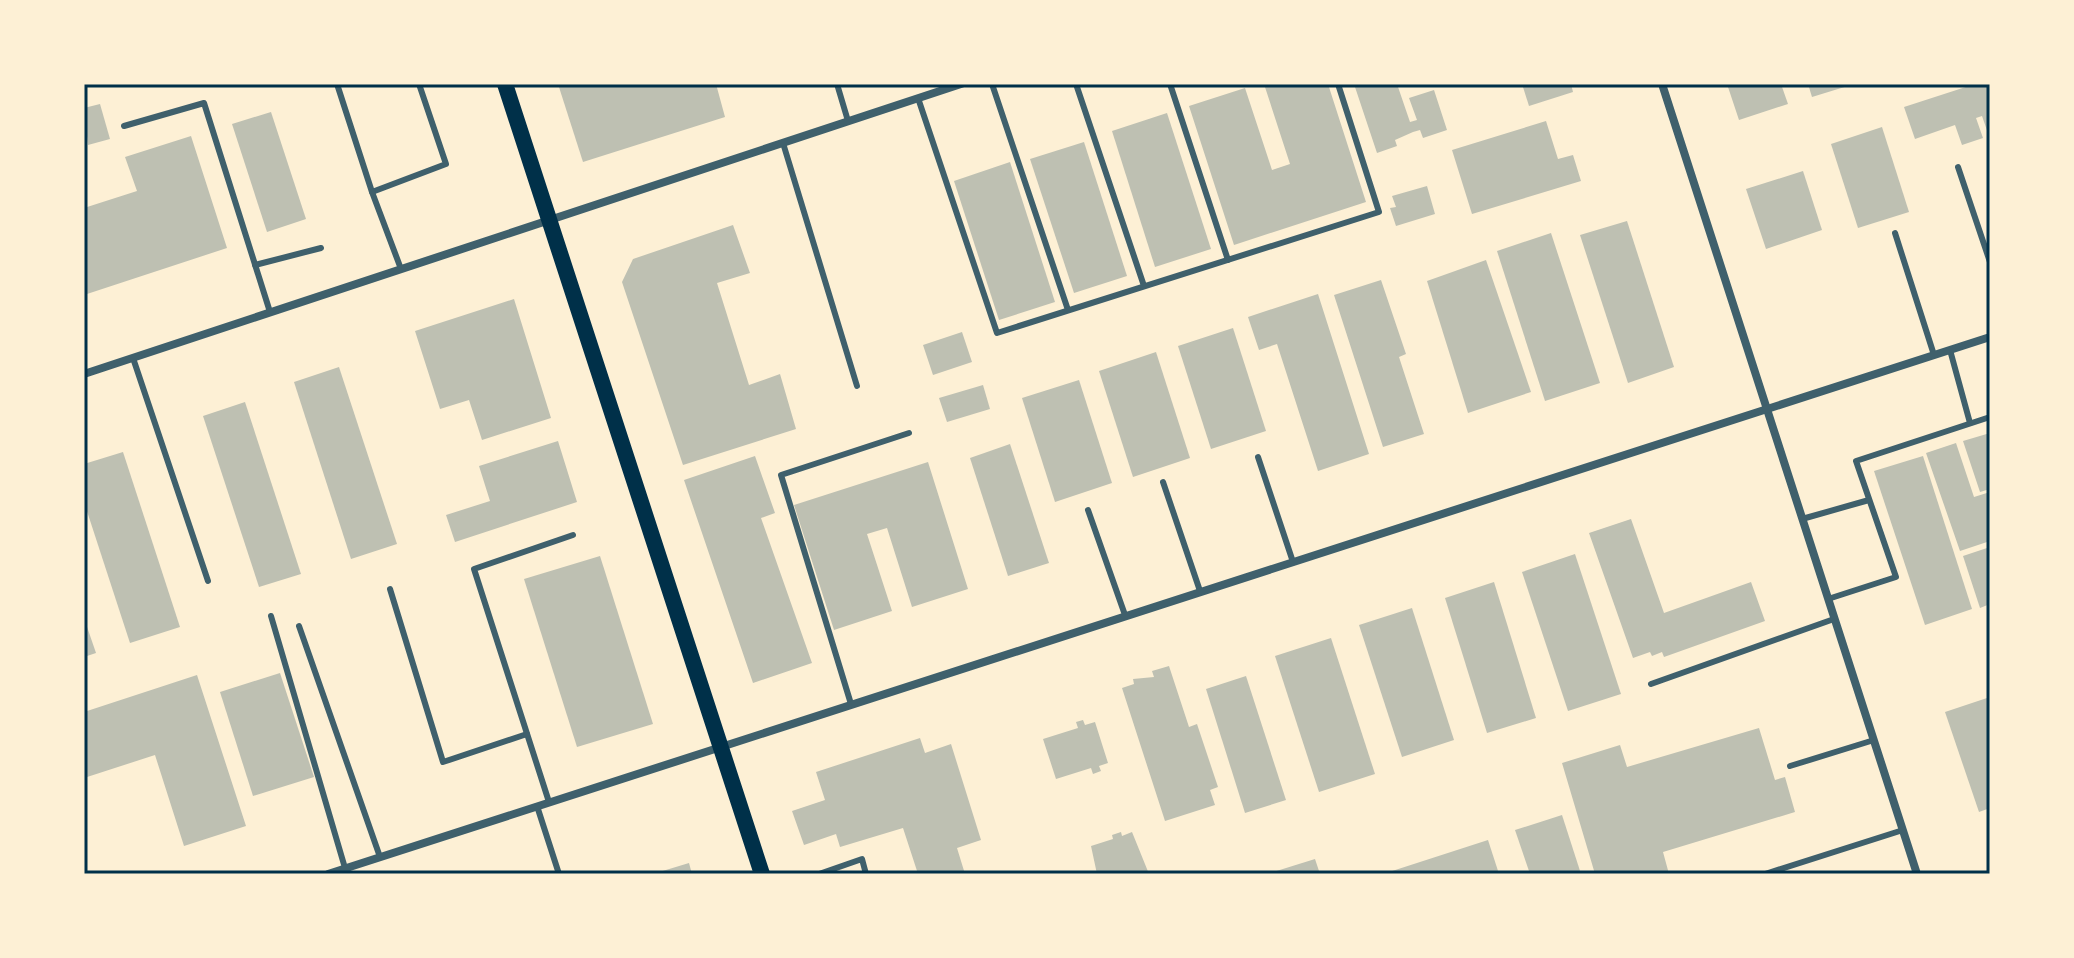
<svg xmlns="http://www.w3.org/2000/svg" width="2074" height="958" font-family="'Alegreya Sans',sans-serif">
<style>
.building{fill:#bec0b2}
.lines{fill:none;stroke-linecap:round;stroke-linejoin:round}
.service{stroke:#3f606c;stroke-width:6}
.minor{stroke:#3f606c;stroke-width:8}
.secondary{stroke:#003049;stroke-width:16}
.neatline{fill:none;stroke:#003049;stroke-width:3}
</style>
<rect width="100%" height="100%" fill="#fdf0d5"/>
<g class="building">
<path d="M558 84H716L725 117 583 162Z"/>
<path d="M1264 84H1328L1366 202 1234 245 1189 106 1245 88 1272 170 1290 164Z"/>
<path d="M1354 84H1397L1410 122 1417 120 1409 98 1434 90 1447 130 1423 138 1420 130 1413 132 1395 140 1397 146 1377 153Z"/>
<path d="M1522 84H1571L1573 92 1529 106Z"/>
<path d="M1727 84H1781L1788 104 1739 120Z"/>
<path d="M1808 84H1851V85L1812 97Z"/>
<path d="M1975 84H1990V139L1982 116 1976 118 1983 138 1962 145 1955 125 1915 139 1904 107Z"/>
<path d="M100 104 110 139 88 145 84 108Z"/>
<path d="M271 112 306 219 267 232 232 124Z"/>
<path d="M1167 113 1211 249 1155 267 1112 131Z"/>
<path d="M1546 121 1558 159 1573 155 1581 181 1472 214 1452 150Z"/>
<path d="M1882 127 1909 212 1858 228 1831 144Z"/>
<path d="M191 136 227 248 87 294 84 208 137 191 125 157Z"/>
<path d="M1084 142 1127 276 1074 293 1030 159Z"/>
<path d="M1010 162 1055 302 999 320 954 181Z"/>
<path d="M1803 171 1822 230 1766 249 1746 189Z"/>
<path d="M1427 186 1435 214 1396 226 1390 208 1396 207 1392 196Z"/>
<path d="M1627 221 1674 367 1628 383 1580 235Z"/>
<path d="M733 225 750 273 717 283 749 385 780 374 796 429 683 465 622 282 633 259Z"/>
<path d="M1551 233 1600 383 1545 401 1497 251Z"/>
<path d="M1486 260 1531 392 1468 413 1427 281Z"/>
<path d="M1381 280 1406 354 1399 357 1424 434 1383 447 1334 295Z"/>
<path d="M1318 294 1369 454 1318 471 1277 344 1259 350 1248 317Z"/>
<path d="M514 299 551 418 482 440 469 400 440 409 415 331Z"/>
<path d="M1233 328 1266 431 1211 449 1178 346Z"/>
<path d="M962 332 972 362 933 375 923 345Z"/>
<path d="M1156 352 1190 458 1133 477 1099 371Z"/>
<path d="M339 367 397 544 351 559 294 382Z"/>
<path d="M1079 380 1112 483 1055 502 1022 398Z"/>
<path d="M983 385 990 409 947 422 939 398Z"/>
<path d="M245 402 301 574 259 587 203 416Z"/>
<path d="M1990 433V489L1980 492 1963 441Z"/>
<path d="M558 441 577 502 455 542 446 515 490 501 479 466Z"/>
<path d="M1956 443 1974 497 1990 492V541L1960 551 1926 453Z"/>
<path d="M1010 444 1049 563 1008 576 970 458Z"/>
<path d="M123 452 180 627 130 643 84 502V464Z"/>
<path d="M755 456 775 513 761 518 812 663 753 683 684 480Z"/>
<path d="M1923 456 1972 609 1925 625 1874 471Z"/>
<path d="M928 462 968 589 912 607 887 528 867 534 892 611 834 630 794 505Z"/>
<path d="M1631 519 1664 613 1751 582 1765 621 1664 657 1662 652 1652 656 1650 652 1633 658 1589 533Z"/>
<path d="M1990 547V604L1980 608 1963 556Z"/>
<path d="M1575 554 1621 694 1568 711 1522 572Z"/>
<path d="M600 556 653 724 577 747 524 579Z"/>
<path d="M1494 582 1536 718 1487 733 1445 598Z"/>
<path d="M1412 608 1454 740 1402 757 1359 625Z"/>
<path d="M84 618 96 653 84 657Z"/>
<path d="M1331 638 1375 774 1319 792 1275 656Z"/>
<path d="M1169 666 1189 727 1197 724 1218 787 1210 790 1215 805 1165 821 1122 688 1134 684 1133 679 1154 677 1152 671Z"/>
<path d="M280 673 314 777 253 796 220 692Z"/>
<path d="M197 675 246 826 184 846 155 755 84 778V712Z"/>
<path d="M1246 676 1286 800 1245 813 1206 689Z"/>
<path d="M1990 697V808L1979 812 1945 712Z"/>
<path d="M1083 720 1085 725 1095 722 1108 763 1099 766 1101 771 1093 774 1091 768 1056 779 1043 739 1078 728 1076 722Z"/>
<path d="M1759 728 1775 780 1785 777 1795 812 1663 852 1669 874H1595L1562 763 1620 745 1627 767Z"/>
<path d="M920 738 925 753 951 744 981 840 957 848 965 874H918L903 828 840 847 836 834 804 845 792 811 825 800 816 772Z"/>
<path d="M1562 815 1581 874H1530L1515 830Z"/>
<path d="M1121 832 1122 836 1132 832 1149 874H1097L1091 846 1113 839 1112 835Z"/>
<path d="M1488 840 1499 874H1386V873Z"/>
<path d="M1315 859 1320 874H1270V873Z"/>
<path d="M689 863 692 874H657L656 873Z"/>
</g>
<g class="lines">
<g class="service">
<path d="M337 84 372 192 446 164 419 84"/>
<path d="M837 84 848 121"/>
<path d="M992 84 1068 310"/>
<path d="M1076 84 1144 286"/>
<path d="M1170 84 1228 260"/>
<path d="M918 98 997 333 1379 212 1338 84"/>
<path d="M124 126 204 103 270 312"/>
<path d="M783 143 857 386"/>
<path d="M1958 167 1990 262"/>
<path d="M372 192 401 269"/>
<path d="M1895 233 1934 355"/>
<path d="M255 265 321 248"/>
<path d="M1950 350 1970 423"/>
<path d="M133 358 208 581"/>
<path d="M1258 457 1293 562"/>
<path d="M1163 482 1200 591"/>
<path d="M1088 510 1125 615"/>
<path d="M1802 519 1869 500"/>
<path d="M390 589 443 762 527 734"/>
<path d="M1828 599 1896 577 1856 461 1990 417"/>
<path d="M271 616 345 868"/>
<path d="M299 626 380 857"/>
<path d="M1651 684 1834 619"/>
<path d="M851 704 781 475 909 433"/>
<path d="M1790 766 1874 740"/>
<path d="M549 802 474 569 573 535"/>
<path d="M537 806 559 874"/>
<path d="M819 874 862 859 866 874"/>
<path d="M1765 874 1903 830"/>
</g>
<g class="minor">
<path d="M1662 84 1917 874"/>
<path d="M84 374 961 84"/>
<path d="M328 874 1990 337"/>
</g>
<path class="secondary" d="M505 84 762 874"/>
</g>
<rect width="2074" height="958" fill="none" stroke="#fdf0d5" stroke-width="172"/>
<rect x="86" y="86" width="1902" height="786" class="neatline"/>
</svg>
